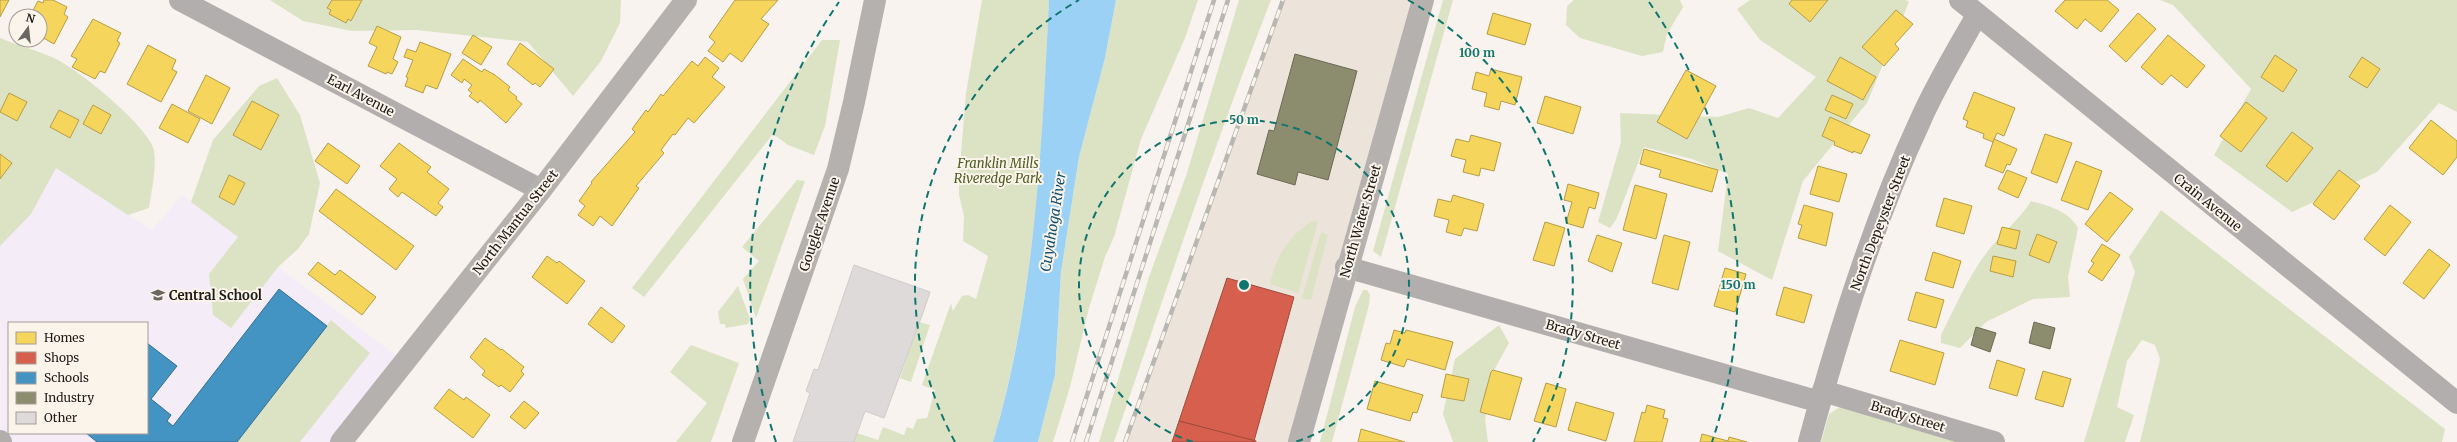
<svg xmlns="http://www.w3.org/2000/svg" width="2457" height="442" font-family="Merriweather,serif">
<style>
.built{fill:#ece4da}
.education{fill:#f4ecf6;fill-rule:evenodd}
.green{fill:#dce3c4}
.water{fill:#9cd1f6}
.homes{fill:#f6d55c;stroke:#b59d48}
.shops{fill:#d6604d;stroke:#9f4b3d}
.schools{fill:#4393c3;stroke:#386f90}
.industry{fill:#8c8c6e;stroke:#6b6a54}
.building{fill:#dedada;stroke:#d0cccb}
.lines{fill:none;stroke-linecap:round;stroke-linejoin:round}
.minor{stroke:#b1aead;stroke-width:22}
.major{stroke:#b4b1ae;stroke-width:22}
.rail-casing{stroke:#b8b7b2;stroke-width:4.5}
.rail{stroke:#fbf4eb;stroke-width:3;stroke-dasharray:9;stroke-linecap:butt}
.ring{fill:none;stroke:#0f766e;stroke-width:2;stroke-dasharray:7 5}
.labels{text-anchor:middle;stroke-width:4;stroke-linejoin:round;paint-order:stroke}
.street-label{font-size:13px;fill:#1e1b18;stroke:#fbf4eb}
.park-label{font-size:13px;font-style:italic;fill:#4e5d23;stroke:#fbf4eb}
.poi-label{font-size:13px;font-weight:bold;fill:#1e1b18;stroke:#fbf4eb;text-anchor:start}
.water-label{font-size:14px;font-style:italic;fill:#114e72;stroke:#fbf4eb}
.centre{fill:#0f766e;stroke:#fbf4eb;stroke-width:2}
.ring-label{font-size:12px;text-anchor:middle;font-weight:bold;fill:#0f766e;stroke:#fbf4eb;stroke-width:4;stroke-linejoin:round;paint-order:stroke}
</style>
<rect width="100%" height="100%" fill="#f8f3ee"/>
<path class="built" d="M1283 0H1423L1299 442H1125Z"/>
<path class="education" d="M52 165 152 230 182 195 405 362 341 442H1L0 225ZM9 323H147V433H9Z"/>
<g class="green">
<path d="M270 0H621L620 23 601 61 573 96 528 42 416 30 352 31 303 21Z"/>
<path d="M982 0H1049C1043 144 1034 304 993 442H854L857 433 878 440 883 427 904 435 907 427 913 429 917 419 927 418 935 390 922 385 951 303 953 311 962 296 968 295 976 299 988 256 963 241 964 216 959 195V178L966 93Z"/>
<path d="M1116 0H1198L1185 38 1141 139 1114 237 1105 257 1089 308 1070 387 1053 442H1038L1055 375 1061 272 1079 157 1105 58Z"/>
<path d="M1239 0H1271C1214 145 1165 294 1114 442H1099L1149 277 1186 176Z"/>
<path d="M1443 0H1453L1381 257 1373 251Z"/>
<path d="M1574 0H1680L1683 7 1667 34 1663 52 1642 56 1580 38 1566 25 1567 6Z"/>
<path d="M1750 0H1906L1909 2 1867 103 1803 181 1772 280 1718 251 1728 174 1692 159 1644 147 1617 218 1610 228 1598 222 1621 142 1620 113 1718 117 1749 108 1778 118 1816 77 1760 40 1737 9Z"/>
<path d="M2160 0H2457V112L2439 103 2377 172 2292 212 2214 155 2251 89 2173 5Z"/>
<path d="M0 38C17 45 35 50 52 57 77 68 140 120 152 145 159 158 151 194 149 208L128 215 56 168 31 214 0 246Z"/>
<path d="M822 40H840L825 126 814 155 788 145 773 134 644 297 632 288Z"/>
<path d="M277 78 300 115 320 183 309 234 298 249 278 267 231 328 213 315 209 274 238 237 191 202 213 140 259 86Z"/>
<path d="M797 180 805 181 756 318 743 279 759 261 742 247Z"/>
<path d="M2031 201C2049 206 2069 211 2078 228L2068 277 2070 297 2033 299 1986 322 1960 348 1941 343V335C1955 307 1971 271 1991 247 2004 231 2020 219 2031 201Z"/>
<path d="M2161 210 2445 429 2442 442H2140L2160 359 2155 345 2142 340 2127 361 2117 407 2134 415 2125 442H2084L2135 272 2129 257Z"/>
<path d="M1312 221 1318 222 1298 293 1270 284C1275 258 1289 235 1312 221Z"/>
<path d="M1321 232 1328 235 1311 300 1302 298Z"/>
<path d="M738 286 750 319 748 324 726 328 725 324H720L718 312Z"/>
<path d="M1363 290H1367L1370 295 1369 305 1332 442H1320L1355 307Z"/>
<path d="M331 320 370 353 300 442H237Z"/>
<path d="M919 322 930 325 911 382 900 378Z"/>
<path d="M1499 325 1509 343 1493 372 1485 419 1488 442H1453L1443 414 1455 359Z"/>
<path d="M691 345 739 363 711 442H676L707 403 670 372Z"/>
<path d="M1843 405 1969 442H1821L1829 414Z"/>
</g>
<path class="water" d="M1049 0H1116L1105 58 1079 157 1061 272 1055 375 1038 442H993C1035 302 1042 145 1049 0Z"/>
<g class="homes">
<path d="M0 0H9L0 17Z"/>
<path d="M44 0H53L67 7 64 14 68 17 54 44 40 36V16H30L38 1 43 3Z"/>
<path d="M332 0H362L351 21 348 19 346 23 329 14 331 10 327 8Z"/>
<path d="M735 0H778L761 19 769 24 742 62 730 53 723 62 708 51 715 42 709 37Z"/>
<path d="M1792 0H1828L1810 22 1789 4Z"/>
<path d="M2065 0H2107L2119 10 2101 32 2085 19 2077 29 2055 11Z"/>
<path d="M1896 10 1913 24 1895 44 1899 49 1884 66 1862 47Z"/>
<path d="M1493 13 1531 24 1525 45 1487 34Z"/>
<path d="M2138 13 2156 29 2126 62 2109 46Z"/>
<path d="M93 19 121 33 117 41 120 43 105 73 100 71 95 79 72 67 77 59 71 56Z"/>
<path d="M377 26 401 37 393 59 398 62 392 74 387 72 386 74 368 66 377 47 369 43Z"/>
<path d="M473 35 492 47 481 65 462 53Z"/>
<path d="M2168 35 2205 66 2187 88 2171 75 2162 85 2141 67Z"/>
<path d="M420 42 451 54 437 89 426 85 423 93 405 86 408 78 406 77 413 60 404 57 407 49 416 52Z"/>
<path d="M520 43 554 69 540 87 535 83 533 85 507 64Z"/>
<path d="M148 45 176 60 172 69 177 72 161 102 127 84Z"/>
<path d="M2275 55 2297 70 2283 92 2261 77Z"/>
<path d="M705 57 719 68 712 77 725 87 694 123 688 118 675 135 673 134 661 150 664 153 636 186 639 188 612 226 600 216 593 226 578 215 585 206 579 201 592 183 591 182 635 132 632 129 646 110 648 112 661 94 663 96 692 61 698 66Z"/>
<path d="M1840 57 1876 77 1863 100 1827 81Z"/>
<path d="M2362 57 2380 69 2367 88 2349 77Z"/>
<path d="M463 59 482 72 484 69 495 75 510 87 508 90 517 97 516 99 522 104 506 123 480 100 478 103 469 96 472 93 468 90 472 85 464 79 462 83 451 75Z"/>
<path d="M1491 69 1522 77 1515 105 1501 101 1499 110 1484 106 1487 93 1472 89 1476 72 1489 76Z"/>
<path d="M1686 70 1716 86 1687 139 1657 122Z"/>
<path d="M206 75 230 88 212 124 188 111Z"/>
<path d="M1974 92 2015 108 2004 136 1997 133 1993 142 1983 138 1984 134 1966 127 1968 121 1963 119Z"/>
<path d="M9 93 27 102 17 121 0 112Z"/>
<path d="M1832 95 1853 104 1846 119 1825 110Z"/>
<path d="M1545 96 1581 107 1573 134 1537 123Z"/>
<path d="M252 101 279 115 261 150 233 135Z"/>
<path d="M2246 102 2267 118 2241 152 2220 136Z"/>
<path d="M172 104 200 119 188 143 159 128Z"/>
<path d="M93 105 111 115 101 134 83 124Z"/>
<path d="M59 110 79 120 70 138 50 127Z"/>
<path d="M1830 117 1870 135 1861 154 1853 151V153L1834 145 1835 142 1822 136Z"/>
<path d="M2431 120 2457 141V157L2443 175 2409 148Z"/>
<path d="M2292 132 2313 148 2287 182 2266 166Z"/>
<path d="M2045 134 2072 143 2057 183 2031 173Z"/>
<path d="M1471 135 1501 143 1494 171 1481 168 1479 176 1463 172 1466 160 1451 156 1456 139 1469 142Z"/>
<path d="M1994 139 2017 149 2010 165 2007 164 2003 173 1985 166Z"/>
<path d="M328 143 360 166 347 184 315 161Z"/>
<path d="M399 143 431 167 427 172 449 189 438 203 443 207 436 216 402 192 398 197 389 189 397 179 380 166Z"/>
<path d="M1644 149 1718 170 1712 192 1659 177 1661 170 1640 164Z"/>
<path d="M0 154 12 163 0 179Z"/>
<path d="M2076 161 2102 171 2088 210 2061 200Z"/>
<path d="M1818 166 1847 174 1839 202 1810 194Z"/>
<path d="M2007 170 2027 178 2018 198 1998 189Z"/>
<path d="M2339 170 2360 186 2334 220 2313 204Z"/>
<path d="M229 175 245 183 234 205 219 197Z"/>
<path d="M1568 184 1599 193 1595 209 1589 207 1583 228 1566 223 1572 202 1564 200Z"/>
<path d="M1635 185 1667 194 1656 239 1623 230Z"/>
<path d="M336 189 414 246 396 270 319 211Z"/>
<path d="M2110 192 2133 209 2107 242 2085 224Z"/>
<path d="M1453 195 1484 204 1477 231 1464 228 1461 236 1446 232 1449 220 1434 216 1438 199 1451 202Z"/>
<path d="M1944 198 1972 206 1964 234 1936 226Z"/>
<path d="M1804 205 1833 213 1826 246 1798 238 1802 225 1798 224Z"/>
<path d="M2390 205 2411 222 2385 256 2364 239Z"/>
<path d="M1545 222 1565 228 1554 266 1533 260Z"/>
<path d="M2002 227 2020 231 2016 249 1997 244Z"/>
<path d="M2037 234 2057 242 2049 263 2029 255Z"/>
<path d="M1597 235 1622 243 1612 272 1588 261Z"/>
<path d="M1664 235 1690 242 1678 290 1652 283Z"/>
<path d="M2102 244 2120 255 2102 281 2088 272 2094 263 2091 261Z"/>
<path d="M2429 249 2450 265 2424 299 2403 283Z"/>
<path d="M1933 252 1961 261 1953 288 1925 280Z"/>
<path d="M547 256 557 263 559 261 585 281 567 304 532 277Z"/>
<path d="M1993 256 2016 261 2013 277 1990 271Z"/>
<path d="M318 262 335 275 340 270 376 297 362 315 308 274Z"/>
<path d="M1725 268 1746 274 1735 312 1714 306Z"/>
<path d="M1784 287 1812 295 1804 323 1776 315Z"/>
<path d="M1916 292 1944 300 1936 328 1908 320Z"/>
<path d="M601 307 625 326 612 343 588 324Z"/>
<path d="M1394 330 1405 333 1406 330 1453 342 1445 370 1407 359 1404 367 1381 360 1386 343 1390 344Z"/>
<path d="M485 338 501 350 502 349 524 367 521 371 524 374 510 392 501 385 499 387 482 375 485 371 470 357Z"/>
<path d="M1900 340 1944 353 1935 385 1890 371Z"/>
<path d="M1997 360 2025 369 2017 396 1989 388Z"/>
<path d="M1493 370 1522 378 1510 420 1480 412 1491 372Z"/>
<path d="M2043 371 2071 379 2063 407 2035 399Z"/>
<path d="M1446 374 1469 379 1464 401 1441 397Z"/>
<path d="M1375 381 1423 395 1417 413 1413 412 1410 421 1367 409Z"/>
<path d="M1546 383 1566 389 1556 427 1534 421Z"/>
<path d="M449 389 464 400 466 397 490 415 473 438 434 408Z"/>
<path d="M524 401 539 413 525 429 510 417Z"/>
<path d="M1576 402 1614 413 1606 441 1568 430Z"/>
<path d="M1647 405 1665 410 1663 418 1668 419 1662 442H1634L1642 412 1645 413Z"/>
<path d="M1361 429 1405 442H1358Z"/>
<path d="M1702 434 1728 441 1729 437 1747 442H1700Z"/>
</g>
<g class="shops">
<path d="M1227 278 1294 297 1254 441 1179 421Z"/>
<path d="M1179 421 1256 441V442H1172Z"/>
</g>
<path class="schools" d="M279 289 327 326 237 442H97L86 433H147V343L177 366 151 399 171 415 167 421 173 426Z"/>
<g class="industry">
<path d="M1295 54 1357 71 1328 180 1298 172 1295 185 1257 174 1269 130 1274 131Z"/>
<path d="M2034 322 2055 328 2050 349 2029 343Z"/>
<path d="M1976 327 1996 333 1990 352 1971 345Z"/>
</g>
<path class="building" d="M854 265 930 292 924 310 884 418 865 411 854 442H793L810 393 806 391 814 369 818 370Z"/>
<g class="lines">
<g class="minor">
<path d="M180 0 541 190"/>
<path d="M1960 0 2457 403"/>
<path d="M1346 267 1820 402"/>
<path d="M1823 391 1994 442"/>
<path d="M0 441 1 442"/>
<path d="M1809 442C1839 332 1873 222 1921 119 1937 83 1958 49 1977 15"/>
</g>
<g class="major">
<path d="M341 442 541 190 686 0"/>
<path d="M743 442 838 169 854 102 875 0"/>
<path d="M1299 442 1423 0"/>
</g>
<defs>
<g id="rail">
<path d="M1072 442 1214 0"/>
<path d="M1086 442 1228 0"/>
<path d="M1125 442 1283 0"/>
</g>
</defs>
<use href="#rail" class="rail-casing"/>
<use href="#rail" class="rail"/>
</g>
<g class="ring">
<path d="M1193 442A165 165 0 1 1 1295 442"/>
<path d="M955 442A329 329 0 0 1 1079 0M1408 0A329 329 0 0 1 1533 442"/>
<path d="M776 442A494 494 0 0 1 839 2M1649 2A494 494 0 0 1 1712 442"/>
</g>
<defs>
<symbol id="school-bare" viewBox="-9 -9 18 18"><path d="M0-5L7-2L0 1L-7-2ZM-4 1L0 2.5L4 1V4Q0 6-4 4Z" fill="#6a6763" stroke="#fbf4eb" stroke-width="2.5" paint-order="stroke"/></symbol>
</defs>
<g fill-rule="evenodd">
<use href="#school-bare" x="148" y="285" width="20" height="20"/>
</g>
<g class="labels">
<g class="street-label">
<text transform="translate(361 95) rotate(28)" y="5">Earl Avenue</text>
<text transform="translate(2208 202) rotate(39)" y="5">Crain Avenue</text>
<text transform="translate(1360 221) rotate(-74)" y="5">North Water Street</text>
<text transform="translate(515 222) rotate(-52)" y="5">North Mantua Street</text>
<text transform="translate(1880 223) rotate(-69)" y="5">North Depeyster Street</text>
<text transform="translate(819 224) rotate(-71)" y="5">Gougler Avenue</text>
<text transform="translate(1583 334) rotate(16)" y="5">Brady Street</text>
<text transform="translate(1908 416) rotate(17)" y="5">Brady Street</text>
</g>
<g class="park-label">
<text x="998" y="168">Franklin Mills<tspan x="998" dy="15">Riveredge Park</tspan></text>
</g>
<g class="poi-label">
<text x="169" y="300">Central School</text>
</g>
<g class="water-label">
<text transform="translate(1053 222) rotate(-81)" y="5">Cuyahoga River</text>
</g>
</g>
<circle cx="1244" cy="285" r="6" class="centre"/>
<g class="ring-label">
<text x="1477" y="57">100 m</text>
<text x="1244" y="124">50 m</text>
<text x="1738" y="289">150 m</text>
</g>
<rect x="8" y="322" width="140" height="112" fill="#fbf4eb" stroke="#a39d97"/>
<rect x="16" y="332" width="20" height="12" fill="#f6d55c" stroke="#a39d97"/>
<text x="44" y="342" font-size="12" fill="#1e1b18">Homes</text>
<rect x="16" y="352" width="20" height="12" fill="#d6604d" stroke="#a39d97"/>
<text x="44" y="362" font-size="12" fill="#1e1b18">Shops</text>
<rect x="16" y="372" width="20" height="12" fill="#4393c3" stroke="#a39d97"/>
<text x="44" y="382" font-size="12" fill="#1e1b18">Schools</text>
<rect x="16" y="392" width="20" height="12" fill="#8c8c6e" stroke="#a39d97"/>
<text x="44" y="402" font-size="12" fill="#1e1b18">Industry</text>
<rect x="16" y="412" width="20" height="12" fill="#dedada" stroke="#a39d97"/>
<text x="44" y="422" font-size="12" fill="#1e1b18">Other</text>
<g transform="translate(28 28) rotate(15)"><circle r="19" fill="#fbf4eb" stroke="#a39d97"/>
<path d="M0-3L7 15L0 10L-7 15Z" fill="#6a6763"/>
<text y="-6" font-size="11" font-weight="bold" text-anchor="middle" fill="#1e1b18">N</text>
</g>
</svg>
